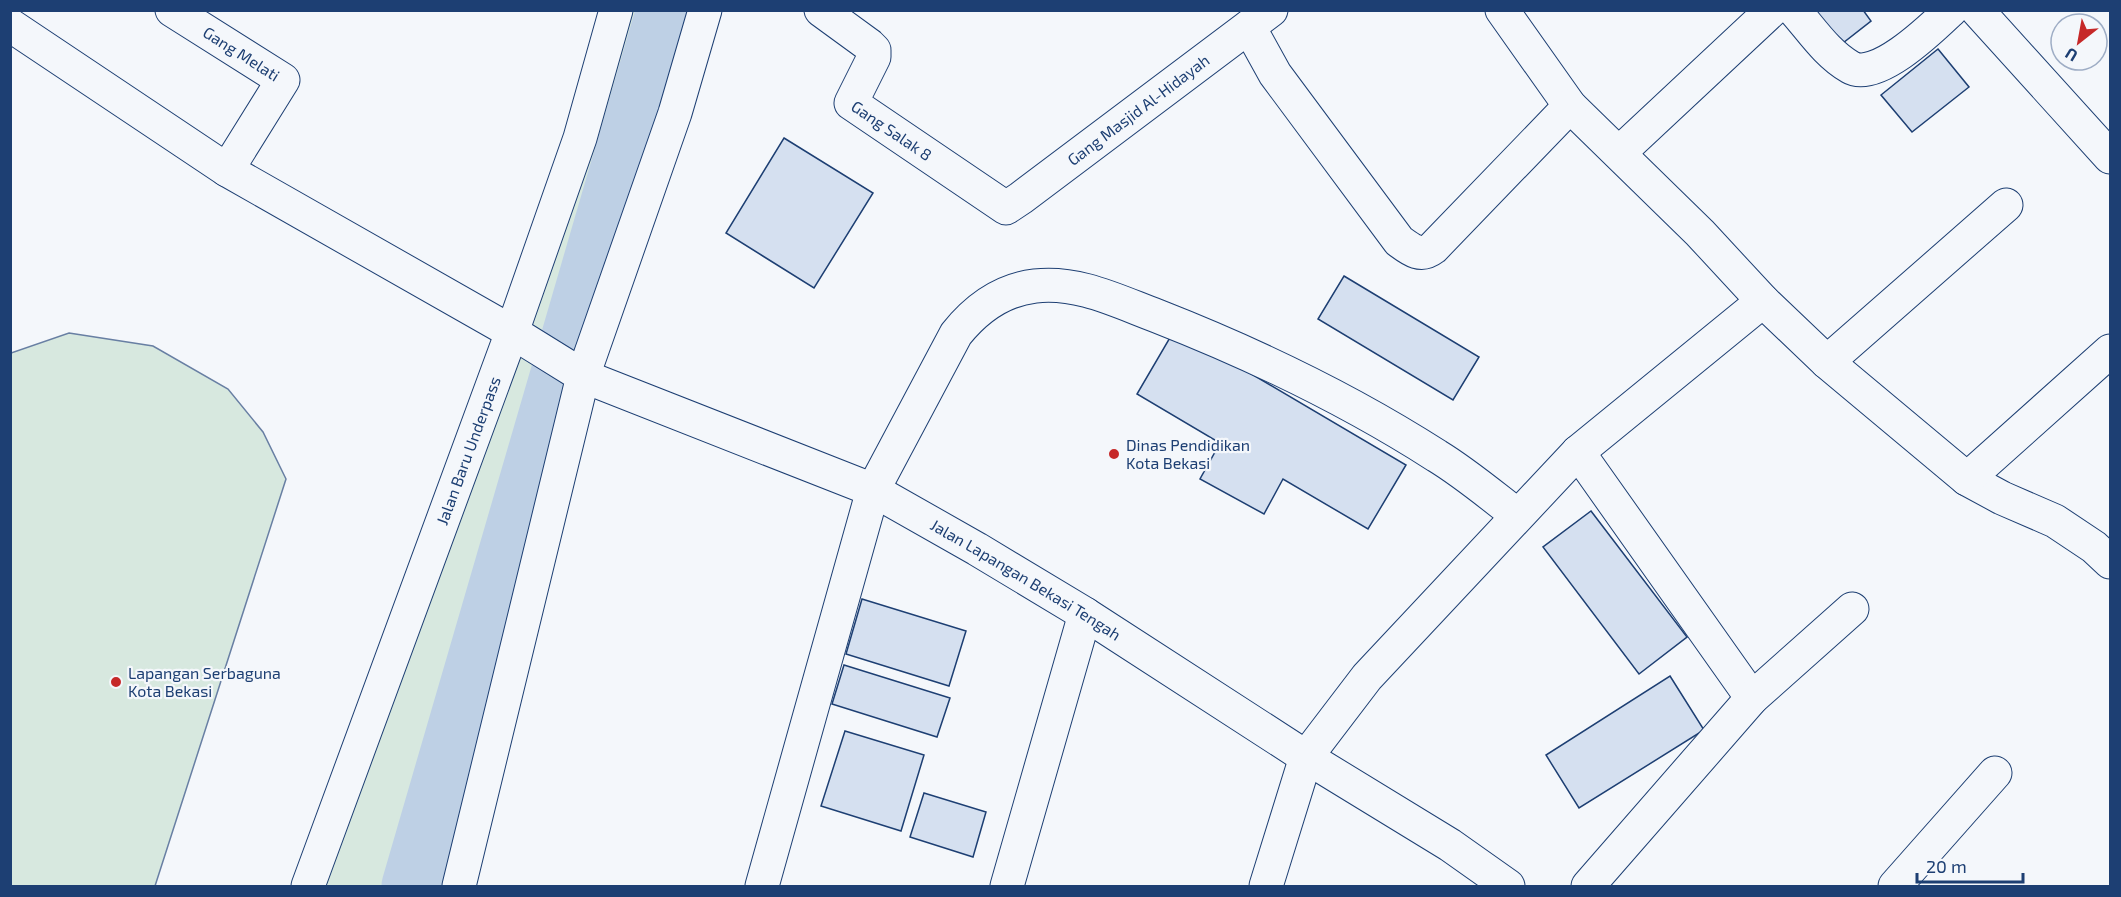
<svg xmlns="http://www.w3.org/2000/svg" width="2121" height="897" font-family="'Exo 2',sans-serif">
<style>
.green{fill:#d7e8df;stroke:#687fa3;stroke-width:1.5}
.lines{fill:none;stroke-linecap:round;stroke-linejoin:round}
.river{stroke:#bed0e5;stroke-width:63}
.building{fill:#d5e0f0;stroke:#1d3f73;stroke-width:1.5}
.minor-casing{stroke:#1d3f73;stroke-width:35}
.minor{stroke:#f4f7fb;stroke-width:33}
.poi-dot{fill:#c62828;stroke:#f4f7fb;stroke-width:2}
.labels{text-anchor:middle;stroke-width:4.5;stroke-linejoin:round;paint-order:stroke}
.street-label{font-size:16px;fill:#1d3f73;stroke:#f4f7fb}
.poi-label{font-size:16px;fill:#1d3f73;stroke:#f4f7fb;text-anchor:start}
</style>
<rect width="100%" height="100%" fill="#f4f7fb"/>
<g class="green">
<path d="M616 11H705L583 376 459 886H308Z"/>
<path d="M69 333 153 346 228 389 263 432 286 479 155 886H11V353Z"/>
</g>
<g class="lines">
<path class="river" d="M413 886 668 10"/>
</g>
<g class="building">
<path d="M1802 10H1863L1871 21 1834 50Z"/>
<path d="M1938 49 1969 87 1912 132 1881 95Z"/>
<path d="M784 138 873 193 814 288 726 233Z"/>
<path d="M1344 276 1479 357 1453 400 1318 319Z"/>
<path d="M1175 329 1406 465 1368 529 1283 479 1264 514 1200 479 1220 443 1137 394Z"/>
<path d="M1591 511 1687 637 1639 674 1543 547Z"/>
<path d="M862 599 966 631 949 686 846 654Z"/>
<path d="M844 665 950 698 937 737 832 704Z"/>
<path d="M1670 676 1704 730 1579 808 1546 755Z"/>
<path d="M845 731 924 755 901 831 821 806Z"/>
<path d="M924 793 986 812 973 857 910 837Z"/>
</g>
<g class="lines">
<defs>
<g id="minor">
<path id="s1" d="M172 10 283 80 227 170"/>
<path id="s2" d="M821 10 869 45 874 50V57L851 103 1006 208 1021 198 1271 10"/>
<path d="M1502 10 1570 106 1700 233 1763 301 1827 362 1967 479 2002 498 2055 521 2094 547 2110 562"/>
<path d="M1794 10C1811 29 1827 54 1850 67 1876 83 1932 28 1951 10"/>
<path d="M1977 10 2110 157"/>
<path id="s3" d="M10 25 227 170 512 332 583 376 873 490 977 549 1085 614 1306 757 1450 845 1508 886"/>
<path d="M1249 27 1275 74 1399 241C1410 249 1420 258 1433 248L1570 106"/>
<path d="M1619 153 1772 10"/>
<path d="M1827 362 2006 205"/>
<path d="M1578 452 1752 698"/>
<path d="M1967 479 2110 351"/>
<path id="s4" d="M308 886 512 332 580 138 616 10"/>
<path d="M459 886 583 376 675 113 705 10"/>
<path d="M762 886 873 490 956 334C976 309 1001 290 1035 286 1078 281 1117 301 1157 316 1254 354 1348 399 1437 456 1465 473 1491 495 1517 515"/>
<path d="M1007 886 1085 614"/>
<path d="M1266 886 1306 757 1367 677 1578 452 1763 301"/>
<path d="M1588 886 1752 698 1852 609"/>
<path d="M1895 886 1995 773"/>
</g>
</defs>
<use href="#minor" class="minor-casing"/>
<use href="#minor" class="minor"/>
</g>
<g class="poi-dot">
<circle cx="1114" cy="454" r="6"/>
<circle cx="116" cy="682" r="6"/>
</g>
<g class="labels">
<g class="street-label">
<text dy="6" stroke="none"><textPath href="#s1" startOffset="82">Gang Melati</textPath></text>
<text dy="6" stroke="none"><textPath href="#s2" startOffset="477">Gang Masjid Al-Hidayah</textPath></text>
<text dy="6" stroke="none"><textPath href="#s2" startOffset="174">Gang Salak 8</textPath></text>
<text dy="6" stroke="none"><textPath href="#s4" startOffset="464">Jalan Baru Underpass</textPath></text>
<text dy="6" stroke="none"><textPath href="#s3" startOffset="1161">Jalan Lapangan Bekasi Tengah</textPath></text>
</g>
<g class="poi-label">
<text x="1126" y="451">Dinas Pendidikan<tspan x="1126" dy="18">Kota Bekasi</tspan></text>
<text x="128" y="679">Lapangan Serbaguna<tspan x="128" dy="18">Kota Bekasi</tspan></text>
</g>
</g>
<rect width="2121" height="897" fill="none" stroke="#1d3f73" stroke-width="24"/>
<g transform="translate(2079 42) rotate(211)"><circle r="28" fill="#f4f7fb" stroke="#9eadc5" stroke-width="1.5"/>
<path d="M0-4.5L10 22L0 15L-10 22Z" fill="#c62828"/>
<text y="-9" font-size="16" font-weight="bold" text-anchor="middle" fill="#1d3f73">U</text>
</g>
<path d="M1917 873v9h106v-9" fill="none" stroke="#1d3f73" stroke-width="3"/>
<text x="1926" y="873" font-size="18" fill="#1d3f73" stroke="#f4f7fb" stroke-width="4.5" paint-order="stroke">20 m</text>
</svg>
